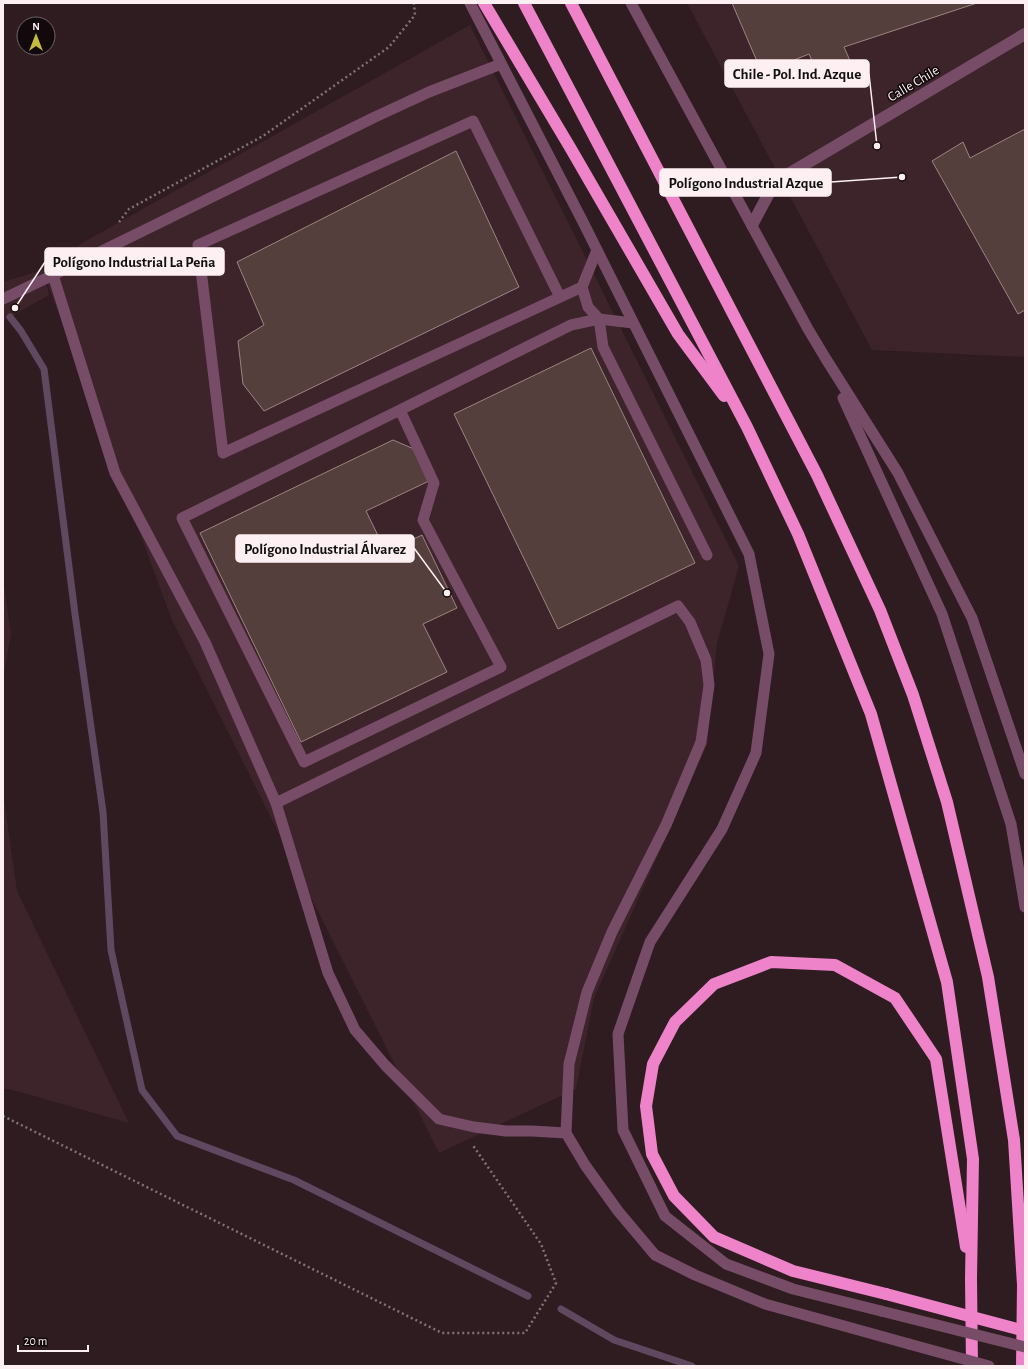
<svg xmlns="http://www.w3.org/2000/svg" width="1028" height="1369" font-family="'Alegreya Sans',sans-serif">
<style>
.built{fill:#3d232a}
.lines{fill:none;stroke-linecap:round;stroke-linejoin:round}
.stream{stroke:#604860;stroke-width:7}
.building{fill:#543f3d;stroke:#9d8583}
.path{stroke:#827276;stroke-width:2.5;stroke-dasharray:2 3;stroke-linecap:butt}
.lane{stroke:#774c67;stroke-width:11}
.street{stroke:#774c67;stroke-width:12}
.highway{stroke:#ee83c9;stroke-width:12}
.lane-bridge{stroke:#774c67;stroke-width:11}
.highway-bridge{stroke:#ee83c9;stroke-width:12}
.labels{text-anchor:middle;stroke-width:3;stroke-linejoin:round;paint-order:stroke}
.street-label{font-size:14px;fill:#fdeff2;stroke:#11090b}
.leader{fill:none;stroke:#fdeff2;stroke-width:1.5}
.callout-dot{fill:#fdeff2;stroke:#11090b;stroke-width:1.5}
.callout{fill:#fdeff2;stroke:#fdeff2;stroke-width:1.5}
.callout-label{font-size:15px;text-anchor:middle;font-weight:bold;fill:#111}
</style>
<rect width="100%" height="100%" fill="#2e1c21"/>
<g class="built">
<path d="M687 3H1025V357L872 350Z"/>
<path d="M470 25 739 566 717 643 707 745 594 998 576 1089 439 1153 172 620 45 277 49 295 3 321V282L42 270 84 242Z"/>
<path d="M3 578 11 634 3 680Z"/>
<path d="M3 792 17 891 129 1123 9 1089H3Z"/>
</g>
<g class="lines">
<g class="stream">
<path d="M10 317 21 331 44 369 75 614 103 812 111 950 142 1090 177 1136 294 1180 528 1296"/>
<path d="M561 1309 614 1340 692 1366"/>
</g>
</g>
<g class="building">
<path d="M732 3H977L844 47 851 63 819 76 809 54 762 73Z"/>
<path d="M1025 129V310L1018 314 932 161 963 142 970 158Z"/>
<path d="M456 151 519 287 264 411 243 384 238 341 264 325 237 262Z"/>
<path d="M591 348 695 563 558 629 454 414Z"/>
<path d="M393 440 414 449 429 481 366 511 386 552 422 535 457 608 423 624 447 672 301 742 200 533Z"/>
</g>
<g class="lines">
<g class="path">
<path d="M119 222 129 209 263 136 389 47 415 15 414 3"/>
<path d="M3 1116 442 1333H525L556 1283 541 1244 472 1144"/>
</g>
<g class="lane">
<path d="M470 3 583 222 749 554 769 654 756 753 722 829 650 942 618 1034 623 1130 665 1216 726 1264 793 1289 881 1311"/>
<path d="M631 3 808 329 826 359 898 473 972 618 1025 774"/>
<path d="M501 64 429 92 375 117 53 275 115 473 205 642 276 803 328 973 355 1030 385 1065 439 1119 474 1127 506 1131H532L566 1133 585 1165 618 1211 655 1255 695 1275 765 1304 909 1344"/>
<path d="M597 250 582 287 588 307 599 319 603 347 707 555"/>
<path d="M560 297 473 121 198 245 223 453 582 287"/>
<path d="M3 299 53 275"/>
<path d="M843 398 942 614 1011 824 1025 907"/>
<path d="M400 410 434 483 423 520 501 667 304 762 182 518 571 325 599 319 633 323"/>
<path d="M276 803 678 606 690 622 706 660 709 685 701 742 666 825 612 932 587 992 569 1064 566 1133"/>
</g>
<path class="street" d="M752 225 775 182 1025 34"/>
<g class="highway">
<path d="M484 3 571 149 678 334 724 396"/>
<path d="M524 3 747 427 798 534 871 714 947 982 973 1159 971 1279 972 1366"/>
<path d="M571 3 817 475 880 610 913 695 947 802 988 977 1014 1140 1023 1285 1022 1366"/>
<path d="M886 1294 793 1271 714 1237 674 1196 652 1154 646 1106 653 1064 675 1022 714 984 771 962 835 965 895 998 936 1059 966 1247"/>
</g>
<g class="lane-bridge">
<path d="M881 1311 1025 1347"/>
<path d="M909 1344 989 1366"/>
</g>
<path class="highway-bridge" d="M886 1294 1025 1331"/>
</g>
<g class="labels">
<g class="street-label">
<text transform="translate(913 83) rotate(-31)" y="5">Calle Chile</text>
</g>
</g>
<path class="leader" d="M877 146L869 74M902 177L831 182M15 308L45 262M447 593L414 548"/>
<g class="callout-dot">
<circle cx="877" cy="146" r="4"/>
<circle cx="902" cy="177" r="4"/>
<circle cx="15" cy="308" r="4"/>
<circle cx="447" cy="593" r="4"/>
</g>
<g class="callout">
<rect x="725" y="60" width="144" height="27" rx="4"/>
<rect x="660" y="169" width="171" height="27" rx="4"/>
<rect x="45" y="248" width="179" height="27" rx="4"/>
<rect x="236" y="535" width="178" height="27" rx="4"/>
</g>
<g class="callout-label">
<text x="797" y="79">Chile - Pol. Ind. Azque</text>
<text x="746" y="188">Polígono Industrial Azque</text>
<text x="134" y="267">Polígono Industrial La Peña</text>
<text x="325" y="554">Polígono Industrial Álvarez</text>
</g>
<rect width="1028" height="1369" fill="none" stroke="#fdeff2" stroke-width="8"/>
<g transform="translate(36 36)"><circle r="19" fill="#11090b" stroke="#6f6567"/>
<path d="M0-3L7 15L0 10L-7 15Z" fill="#c4bc3d"/>
<text y="-6" font-size="11" font-weight="bold" text-anchor="middle" fill="#fdeff2">N</text>
</g>
<path d="M18 1345v6h70v-6" fill="none" stroke="#fdeff2" stroke-width="2"/>
<text x="24" y="1345" font-size="12" fill="#fdeff2" stroke="#11090b" stroke-width="3" paint-order="stroke">20 m</text>
</svg>
